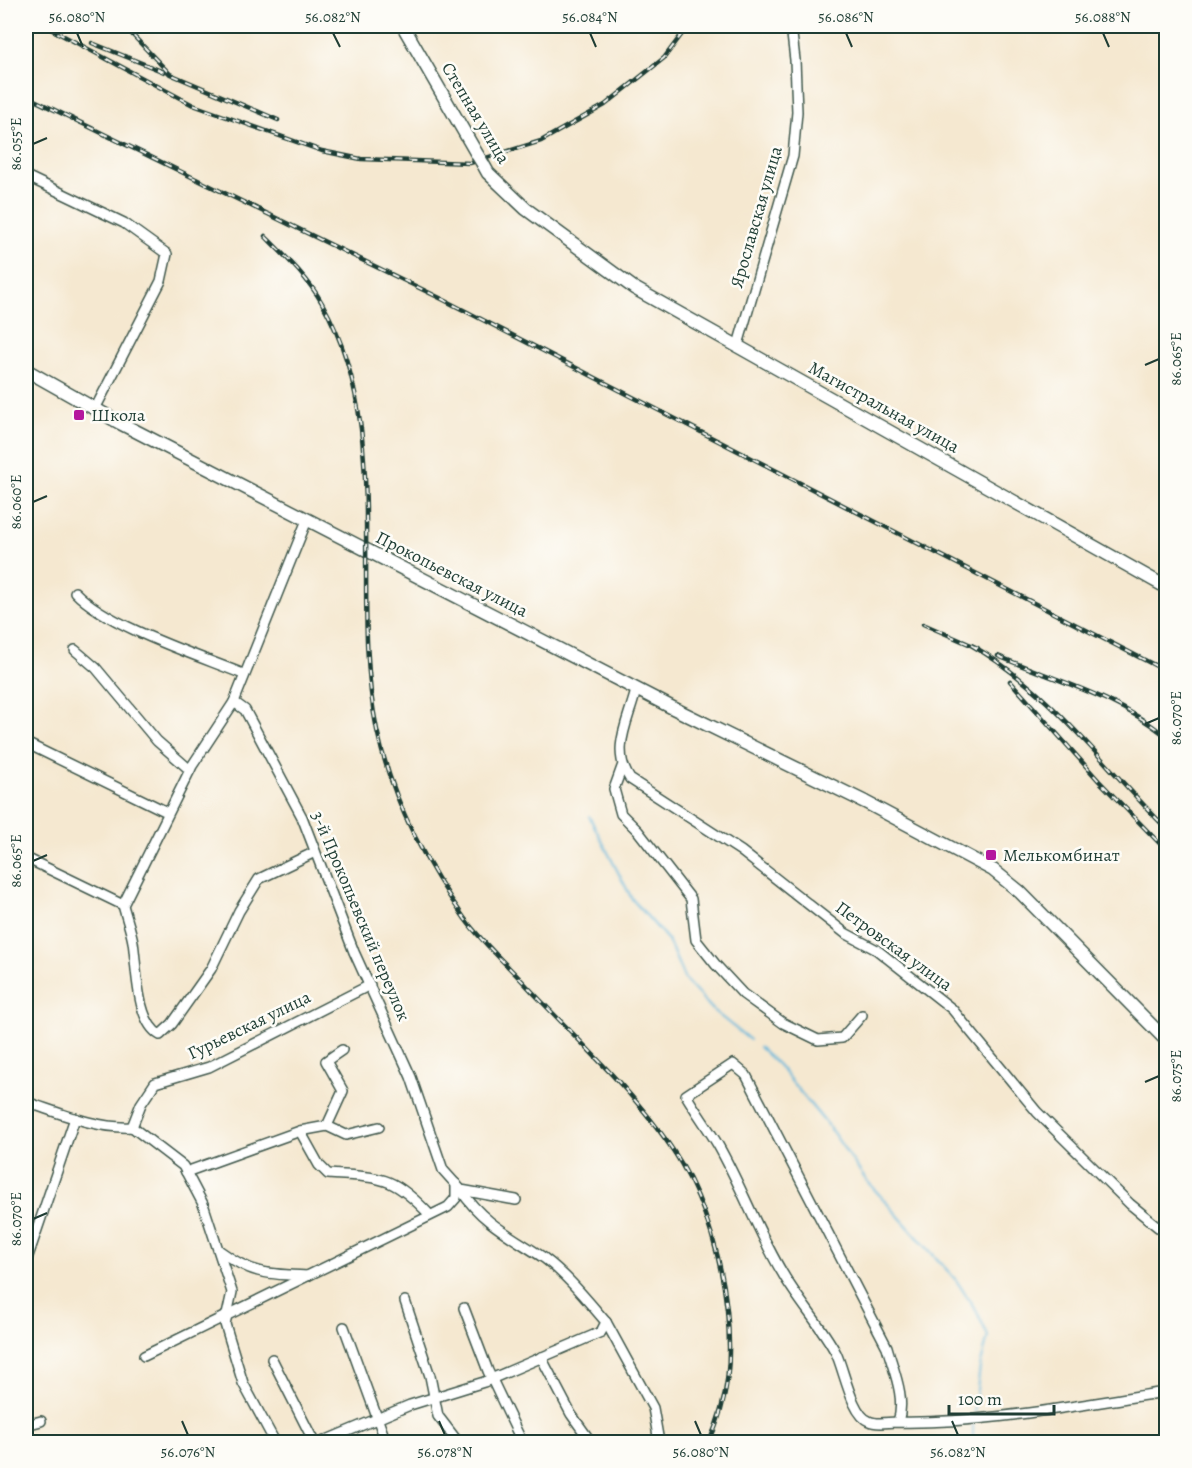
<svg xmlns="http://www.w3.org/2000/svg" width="1192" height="1468" font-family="Alegreya,serif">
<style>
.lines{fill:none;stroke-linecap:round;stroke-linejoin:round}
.stream{stroke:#5fb5db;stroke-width:2}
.minor-casing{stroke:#3f574b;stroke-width:12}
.major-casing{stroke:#3f574b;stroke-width:15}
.minor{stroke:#fff;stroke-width:9}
.major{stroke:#fff;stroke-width:12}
.rail-casing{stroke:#1f3d34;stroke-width:4.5}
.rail{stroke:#fdfcf7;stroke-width:2;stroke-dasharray:7;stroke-linecap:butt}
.major-bridge-casing{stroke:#3f574b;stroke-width:15;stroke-linecap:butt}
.major-bridge{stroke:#fff;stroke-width:12}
.ticks{fill:none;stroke:#1f3d34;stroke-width:2}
.poi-dot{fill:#b5179e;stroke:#fdfcf7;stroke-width:2}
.labels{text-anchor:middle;stroke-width:5;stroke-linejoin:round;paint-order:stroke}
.street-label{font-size:18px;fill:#1f3d34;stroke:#fdfcf7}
.poi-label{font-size:18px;fill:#1f3d34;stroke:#fdfcf7;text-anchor:start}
.neatline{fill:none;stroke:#1f3d34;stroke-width:2}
.ticks-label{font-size:15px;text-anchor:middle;fill:#1f3d34}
</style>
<rect width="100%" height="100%" fill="#fdfcf7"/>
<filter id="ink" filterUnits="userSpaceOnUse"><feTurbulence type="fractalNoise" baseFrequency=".0167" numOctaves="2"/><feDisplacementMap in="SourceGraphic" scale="12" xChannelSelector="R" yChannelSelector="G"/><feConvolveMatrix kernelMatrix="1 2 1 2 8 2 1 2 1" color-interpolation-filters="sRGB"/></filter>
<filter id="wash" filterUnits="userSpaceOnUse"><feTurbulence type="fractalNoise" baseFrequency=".008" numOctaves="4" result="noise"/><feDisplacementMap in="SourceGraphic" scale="24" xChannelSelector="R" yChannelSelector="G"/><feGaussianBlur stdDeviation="1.35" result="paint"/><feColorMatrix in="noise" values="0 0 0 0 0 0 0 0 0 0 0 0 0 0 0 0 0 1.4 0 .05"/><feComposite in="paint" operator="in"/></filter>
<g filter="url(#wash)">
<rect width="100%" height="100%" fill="#f5e8d0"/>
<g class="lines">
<g class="stream">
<path d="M589 816 632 899 668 940 685 980 715 1012 750 1040"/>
<path d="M759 1047 778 1065 829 1127 866 1180 956 1280 977 1312 988 1336 980 1367 974 1412"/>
<path d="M973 1442V1425"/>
</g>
</g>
</g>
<g filter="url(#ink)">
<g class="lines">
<defs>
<g id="minor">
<path d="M26 176 124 223 167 254 161 281 95 409"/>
<path d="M738 345 793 156 797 112 795 60 791 26"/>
<path d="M307 520 234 702 192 766 123 905C126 917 131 930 133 942 137 967 136 1022 160 1035L172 1024 211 969 239 911 259 879 315 852"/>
<path d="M75 592C107 626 199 656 243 674"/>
<path d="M75 650 96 668 157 741 190 770"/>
<path d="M635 694C627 724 611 751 630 779L741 851 845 933 877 950 952 1009 1037 1112 1130 1204 1158 1227 1166 1228"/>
<path d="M234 702 245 710 302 817 354 952 411 1077 443 1170 461 1190 516 1200"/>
<path d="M30 745 167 812"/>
<path d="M622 767 614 789 621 814 638 831 691 899 696 940 716 965 743 994 783 1023 818 1040 842 1038 862 1015"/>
<path d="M26 858 123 905"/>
<path d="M26 1102C60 1113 96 1129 132 1127"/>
<path d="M327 1126 343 1091 326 1061 342 1050"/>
<path d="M132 1127 183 1166 203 1204 232 1292 225 1324 243 1383 275 1442"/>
<path d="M132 1127 141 1104 155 1083 209 1067 370 985"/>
<path d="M300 1131 327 1126 346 1135 379 1127"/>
<path d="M186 1172 300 1131 319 1165 328 1174C382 1178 391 1174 430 1215"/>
<path d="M220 1251C253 1275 268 1274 307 1276"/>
<path d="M26 1262 75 1118"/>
<path d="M405 1301 430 1376 438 1416 458 1442"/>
<path d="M464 1308 488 1371 522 1442"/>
<path d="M606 1322 653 1408 659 1442"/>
<path d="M344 1327 386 1442"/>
<path d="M144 1356 448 1207 456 1198V1184"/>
<path d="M541 1357 571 1414 591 1442"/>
<path d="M272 1359 314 1442"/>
<path d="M898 1422C906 1398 894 1372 887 1347L746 1075 733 1064 686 1095C696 1112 708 1128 718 1145 742 1187 758 1233 783 1274 799 1302 821 1325 836 1353 844 1370 852 1415 869 1421 877 1425 888 1422 896 1422 986 1424 1077 1405 1166 1392"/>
<path d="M26 1425 41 1421"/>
<path d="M322 1442 410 1405 484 1382 601 1332 606 1322C587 1300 567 1275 544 1258 513 1237 482 1223 461 1190"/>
</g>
<g id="major">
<path d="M403 26 478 156"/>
<path d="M483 164 488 173 526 209 634 288 1166 587"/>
<path d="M26 370 120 423 673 708 865 802 993 870 1020 892 1166 1040"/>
</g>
</defs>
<use href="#minor" class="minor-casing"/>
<use href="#major" class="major-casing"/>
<use href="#minor" class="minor"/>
<use href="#major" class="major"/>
<defs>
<g id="rail">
<path d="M45 26 193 105 322 151 361 159 470 163 541 141 605 105 664 58 688 26"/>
<path d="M124 26 170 74 278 120"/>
<path d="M92 43 164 72"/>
<path d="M26 96 442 299 1166 671"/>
<path d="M265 236C286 257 308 278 322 303 395 432 348 590 377 730 391 797 425 863 465 919 482 942 505 963 525 984 576 1039 643 1099 681 1163 706 1206 722 1261 727 1310 732 1358 729 1399 709 1442"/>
<path d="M923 624 978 648"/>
<path d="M971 645C1049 689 1103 765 1166 828"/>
<path d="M998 656C1057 681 1114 695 1166 736"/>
<path d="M1010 681 1099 781 1166 850"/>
</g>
</defs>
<use href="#rail" class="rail-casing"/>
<use href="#rail" class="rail"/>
<defs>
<path id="major-bridge" d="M478 156 483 164"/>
</defs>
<use href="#major-bridge" class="major-bridge-casing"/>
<use href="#major-bridge" class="major-bridge"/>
</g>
</g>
<path class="ticks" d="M77 33 83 47M333 33 340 47M590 33 596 47M846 33 852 47M1103 33 1109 47M33 144 47 138M1145 365 1159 359M33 502 47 496M1145 724 1159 718M33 861 47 855M1145 1082 1159 1076M33 1219 47 1213M182 1421 188 1435M439 1421 445 1435M695 1421 701 1435M952 1421 958 1435"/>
<g class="poi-dot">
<rect x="73" y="409" width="12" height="12" rx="3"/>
<rect x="985" y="849" width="12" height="12" rx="3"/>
</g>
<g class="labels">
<g class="street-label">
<text transform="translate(476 113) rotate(59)" y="6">Степная улица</text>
<text transform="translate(756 217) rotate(-74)" y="6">Ярославская улица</text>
<text transform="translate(884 407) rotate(29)" y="6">Магистральная улица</text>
<text transform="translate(452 574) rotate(27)" y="6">Прокопьевская улица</text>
<text transform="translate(361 916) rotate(67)" y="6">3-й Прокопьевский переулок</text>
<text transform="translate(894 946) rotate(36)" y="6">Петровская улица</text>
<text transform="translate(249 1025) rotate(-26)" y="6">Гурьевская улица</text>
</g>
<g class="poi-label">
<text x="91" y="421">Школа</text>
<text x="1003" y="861">Мелькомбинат</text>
</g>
</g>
<rect width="1192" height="1468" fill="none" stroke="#fdfcf7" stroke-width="66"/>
<path d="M949 1405v9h105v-9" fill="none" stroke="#1f3d34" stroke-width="3"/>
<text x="958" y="1405" font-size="18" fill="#1f3d34" stroke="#fdfcf7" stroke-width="4.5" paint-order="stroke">100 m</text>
<rect x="33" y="33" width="1126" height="1402" class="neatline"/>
<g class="ticks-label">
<text x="77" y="22">56.080°N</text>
<text x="333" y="22">56.082°N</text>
<text x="590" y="22">56.084°N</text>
<text x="846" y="22">56.086°N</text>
<text x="1103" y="22">56.088°N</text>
<text transform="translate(16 144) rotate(-90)" y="5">86.055°E</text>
<text transform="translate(1176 359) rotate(-90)" y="5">86.065°E</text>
<text transform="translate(16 502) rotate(-90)" y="5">86.060°E</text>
<text transform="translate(1176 718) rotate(-90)" y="5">86.070°E</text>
<text transform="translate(16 861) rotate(-90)" y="5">86.065°E</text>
<text transform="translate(1176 1076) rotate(-90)" y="5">86.075°E</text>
<text transform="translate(16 1219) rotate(-90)" y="5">86.070°E</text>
<text x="188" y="1457">56.076°N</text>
<text x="445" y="1457">56.078°N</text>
<text x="701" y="1457">56.080°N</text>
<text x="958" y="1457">56.082°N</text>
</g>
</svg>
